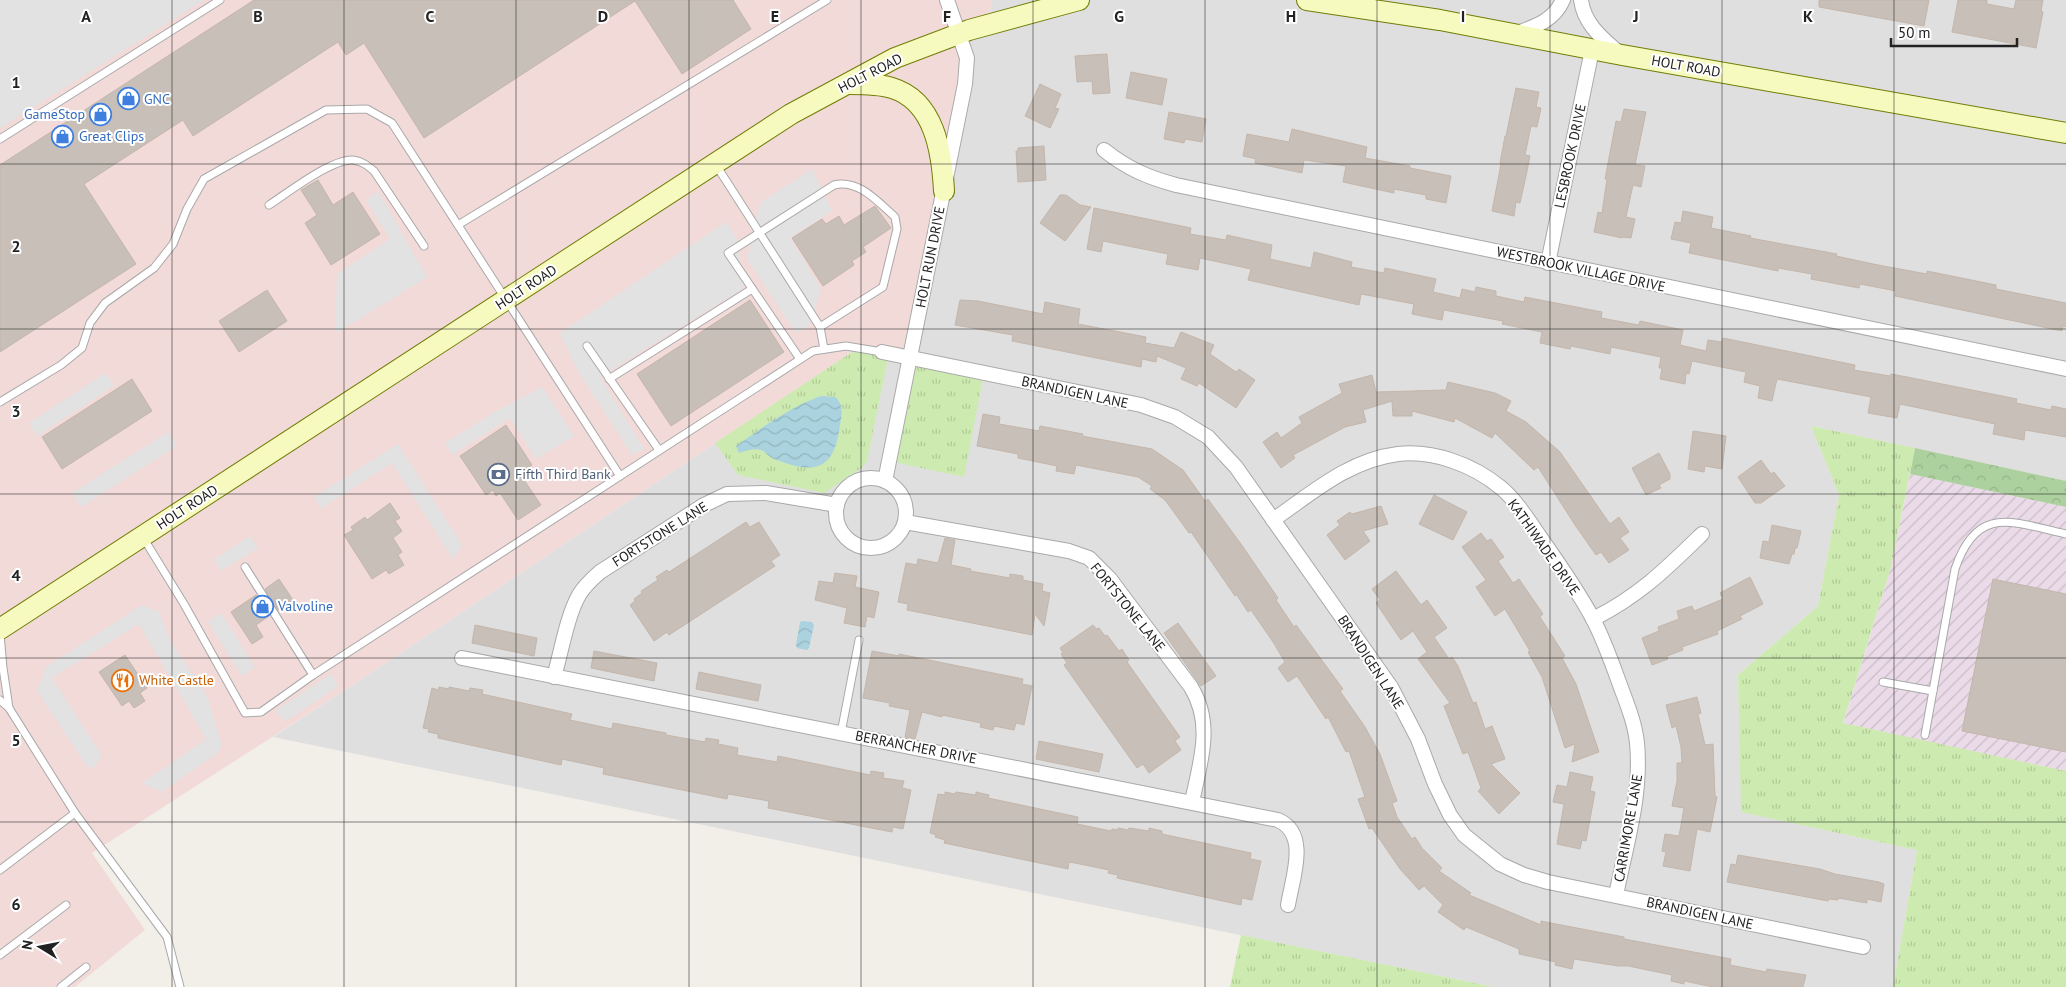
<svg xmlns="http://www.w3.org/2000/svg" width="2066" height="987" font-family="'PT Sans',sans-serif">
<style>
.residential{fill:#e0dfdf}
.commercial{fill:#f2dad9}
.industrial{fill:url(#industrial-furrows)}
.grass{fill:url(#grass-tufts)}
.forest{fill:url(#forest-crowns)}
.parking{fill:#e2e2e2}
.water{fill:url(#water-waves)}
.building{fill:#c7bfb8;stroke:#c4b6ab}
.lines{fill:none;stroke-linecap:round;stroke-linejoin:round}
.lane-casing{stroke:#a9a9a9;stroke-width:9}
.street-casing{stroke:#a9a9a9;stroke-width:16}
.secondary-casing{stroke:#707d05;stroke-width:22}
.lane{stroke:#fff;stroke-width:7}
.street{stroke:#fff;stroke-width:14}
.secondary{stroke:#f7fabf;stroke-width:20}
.grid{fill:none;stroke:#222;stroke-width:1;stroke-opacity:0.55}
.labels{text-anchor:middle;stroke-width:4;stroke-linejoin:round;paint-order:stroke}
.street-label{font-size:14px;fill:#222;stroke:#fff}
.shop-label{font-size:14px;fill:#366cbe;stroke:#fff;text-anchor:start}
.service-label{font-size:14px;fill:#4e5e75;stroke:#fff;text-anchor:start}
.food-label{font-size:14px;fill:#c56008;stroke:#fff;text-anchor:start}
.grid-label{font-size:16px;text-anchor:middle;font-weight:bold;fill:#222;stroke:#fff;stroke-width:4;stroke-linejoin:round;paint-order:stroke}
</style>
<defs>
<pattern id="industrial-furrows" width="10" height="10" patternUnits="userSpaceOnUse" patternTransform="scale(1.25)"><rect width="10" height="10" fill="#ebdbe8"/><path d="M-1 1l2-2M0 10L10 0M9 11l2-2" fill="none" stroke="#c9bcc7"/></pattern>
<pattern id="grass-tufts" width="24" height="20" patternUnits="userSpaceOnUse" patternTransform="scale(1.25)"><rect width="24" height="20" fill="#cdebb0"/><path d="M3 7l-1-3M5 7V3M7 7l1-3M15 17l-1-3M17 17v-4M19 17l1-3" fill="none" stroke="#b0c997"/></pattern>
<pattern id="forest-crowns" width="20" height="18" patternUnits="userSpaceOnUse" patternTransform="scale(1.25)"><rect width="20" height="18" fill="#add19e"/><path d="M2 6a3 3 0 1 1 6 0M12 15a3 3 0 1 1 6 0" fill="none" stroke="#95b388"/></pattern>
<pattern id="water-waves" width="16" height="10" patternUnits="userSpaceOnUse" patternTransform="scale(1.25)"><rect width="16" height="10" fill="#aad3df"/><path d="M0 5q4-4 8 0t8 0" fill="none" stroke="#92b5bf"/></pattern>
</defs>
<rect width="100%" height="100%" fill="#f2efe9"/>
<path class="residential" d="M992 0H2066V481L1811 426 1839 495 1818 606 1738 675 1742 812 1917 850 1893 987H1494L273 737 345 690 852 352 959 34 987 24Z"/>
<path class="commercial" d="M0 0H992L987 24 969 30 967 58 910 357 882 352H852L345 690 92 853 145 930 75 987H0Z"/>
<path class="industrial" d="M1910 474 2066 507V771L1843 724 1891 567Z"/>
<g class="grass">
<path d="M852 352 889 353 867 461 863 467 824 493 738 475 715 443Z"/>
<path d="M910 357 984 373 964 477 889 461Z"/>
<path d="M1811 426 1915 448 1891 567 1843 723 2066 771V987H1893L1917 850 1741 812 1738 675 1818 606 1839 495Z"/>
<path d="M1241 935 1494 987H1230Z"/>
</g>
<path class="forest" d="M1915 448 2066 481V507L1910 474Z"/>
<g class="parking">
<path d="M0 0H204L0 128Z"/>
<path d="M812 169 832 211 790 238 821 288 809 326 796 333 747 259 760 203Z"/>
<path d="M378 191 427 277 335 334 337 274 390 239 366 200Z"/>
<path d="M726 222 736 237 744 288 600 377 644 449 632 455 576 368 560 333Z"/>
<path d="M106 373 114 386 37 436 29 423Z"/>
<path d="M542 387 574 436 536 459 510 418 452 455 445 443 495 412Z"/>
<path d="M168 432 177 446 81 507 72 493Z"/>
<path d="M398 444 462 545 453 559 392 463 321 509 314 497Z"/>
<path d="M250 536 258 548 221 571 214 559Z"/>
<path d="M142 605 159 612 170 640 207 696 222 745 218 753 161 792 142 783 206 739 139 624 52 678 102 756 92 769 86 765 37 691 46 667Z"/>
<path d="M221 613 255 667 242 676 208 622Z"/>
<path d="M331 674 339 686 286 721 275 711Z"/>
</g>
<g class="water">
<path d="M821 396 835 397C844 404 842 415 840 425 834 473 813 474 774 459 769 457 766 452 761 450 754 448 746 451 739 453L736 446C763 427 790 407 821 396Z"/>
<path d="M803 621 812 622 814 625 809 648 807 650 797 648 796 645 800 622Z"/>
</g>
<g class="building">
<path d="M254 0H733L751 29 682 74 635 1 424 138 364 43 346 55 338 42 193 136 183 120 84 184 136 264 0 352V165Z"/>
<path d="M1819 0H1929L1924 26 1819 7Z"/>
<path d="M1958 0H1987V4L2014 9 2016 0H2043L2041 11 2043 12 2036 48 1952 32Z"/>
<path d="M1107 54 1110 93 1093 94 1092 81 1077 82 1075 56Z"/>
<path d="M1131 72 1167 79 1162 105 1126 98Z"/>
<path d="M1040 84 1061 94 1055 108 1059 109 1050 128 1025 116Z"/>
<path d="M1516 88 1539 92 1536 107 1541 108 1537 127 1531 126 1525 155 1530 156 1526 176 1520 203 1516 202 1514 216 1492 211 1501 164 1500 163 1505 136H1506Z"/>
<path d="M1624 109 1646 112 1635 165 1645 166 1641 187 1633 185 1626 217 1635 219 1631 238 1623 237 1622 238 1594 232 1598 212 1602 213 1607 179H1605L1616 121 1621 122Z"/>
<path d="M1169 112 1206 119 1202 142 1185 139 1184 143 1164 139Z"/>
<path d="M1292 129 1367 147 1365 158 1410 166V168L1451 176 1446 203 1426 199V195L1394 189V193L1343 182 1346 166 1304 160 1302 173 1255 163 1256 159 1243 156 1247 134 1289 142Z"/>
<path d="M1044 146 1046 180 1018 182 1016 151H1018V148Z"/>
<path d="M318 180 333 205 353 192 380 234 331 265 305 223 317 215 301 190Z"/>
<path d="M1060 195H1066L1080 205 1091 207 1065 241 1040 223Z"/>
<path d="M875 206 891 228 863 247 866 252 852 261 854 265 823 286 792 238 822 219 826 224 839 216 844 225Z"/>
<path d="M1094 208 1191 228 1190 234 1226 240 1227 235 1272 245 1270 259 1297 265 1311 268 1314 252 1352 262 1351 267 1384 273 1385 268 1436 279 1433 292 1460 298 1462 289 1475 292 1476 287 1496 291V296L1524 302 1525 297 1602 312 1601 318 1639 325 1640 321 1683 330 1680 345 1706 351 1708 340 1722 342 1723 338 1855 365 1854 370 1890 376 1891 374 1907 377 2017 399 2016 403 2051 410 2052 406 2066 409V437L2025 430 2024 440 1993 434 1995 424 1900 404 1897 418 1868 413 1871 397 1777 379 1772 401 1758 398 1760 386 1744 382 1746 372 1692 361 1689 374 1686 373 1685 384 1660 379 1662 368H1659L1661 357 1611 347 1610 354 1571 346 1570 349 1540 343 1542 332 1502 324 1503 321 1444 310 1442 320 1412 314 1414 304 1361 294 1359 305 1248 280 1251 269 1200 258 1198 270 1166 264 1168 254 1103 241 1101 252 1087 249Z"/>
<path d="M1683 211 1713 217 1711 228 1751 236 1750 238 1837 254 1836 256 1878 265 1927 274V271L1996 285V289L2066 303V327L2063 326 2062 331 1895 296 1896 291 1860 284 1859 288 1811 279 1812 274 1778 268V271L1689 253 1691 243 1671 239 1675 222 1681 223Z"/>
<path d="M267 290 287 321 239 352 219 321Z"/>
<path d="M750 300 784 352 671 426 637 374Z"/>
<path d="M960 300 978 301 1043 314 1045 302 1080 309 1078 324 1146 337 1145 343 1174 348 1181 332 1214 345 1210 354 1236 372 1239 369 1255 380 1236 408 1199 383 1197 386 1181 379 1186 368 1157 356 1156 362 1142 359 1141 367 1012 341 1013 335 955 325Z"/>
<path d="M1372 375 1376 392 1446 390 1448 382 1495 393 1511 401 1506 411 1526 422 1560 452 1610 524 1619 517 1629 532 1620 538 1629 550 1609 563 1601 552 1596 555 1575 525 1538 467 1534 470 1495 433 1492 438 1455 418 1454 422 1412 411V416H1393L1392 401 1363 410 1366 422 1345 427 1293 455 1295 458 1281 468 1263 442 1277 432 1281 438 1302 423 1299 417 1342 393 1339 384Z"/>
<path d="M132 379 152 411 62 469 42 437Z"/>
<path d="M983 414 1000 417 999 424 1039 431 1040 426 1083 434 1082 436 1152 449 1183 470 1205 501 1208 499 1241 544 1278 598 1276 600 1294 627 1296 625 1343 689 1340 691 1365 727 1380 754 1397 801 1392 803 1397 817 1412 839 1415 837 1422 848 1442 868 1439 871 1471 893 1469 895 1541 925V921L1556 924 1624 937V939L1731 959 1730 965 1766 972 1767 969 1806 975 1803 987H1713L1684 981V984L1671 981 1672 975 1628 966H1618L1574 959 1572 969 1555 965 1556 962 1519 954V949L1466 927 1464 930 1438 912 1443 905 1424 886 1419 890 1400 869 1372 828 1369 829 1358 799 1365 797 1349 751 1346 752 1328 717 1326 719 1297 676 1288 682 1278 668 1285 662 1273 642 1251 610 1248 612 1236 594 1235 596 1191 532 1189 533 1165 500 1150 489 1152 486 1138 477 1076 465 1074 474 1056 471 1057 466 1018 458V454L977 446Z"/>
<path d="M506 425 532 465 523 470 528 477 524 480 541 505 518 520 500 493 496 496 493 490 486 495 460 456Z"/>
<path d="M1693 431 1726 436 1722 469 1705 466 1704 472 1688 469Z"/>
<path d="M1659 453 1670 474V479L1659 485 1661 488 1646 495 1632 468Z"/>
<path d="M1761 460 1771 474 1774 472 1785 486 1761 503H1755L1738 477Z"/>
<path d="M1434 495 1467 512 1453 540 1419 524Z"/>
<path d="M390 503 400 518 395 521 402 531 393 538 402 552 398 555 404 565 389 574 386 570 372 579 344 535 353 530 351 527 365 517 367 520Z"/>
<path d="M1381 506 1388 524 1363 531 1370 541 1345 560 1327 535 1340 525 1337 521 1350 512 1352 514Z"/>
<path d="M746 522 750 527 759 522 780 555 771 561 775 566 669 635 667 632 654 641 630 605 635 601 634 599 642 593 641 591 658 580 656 577 667 570 669 572Z"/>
<path d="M1772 525 1801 531 1797 548H1795L1794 554H1792L1789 564 1760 558 1763 541 1769 542Z"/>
<path d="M1481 533 1487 541 1491 539 1504 557 1498 561 1513 583 1519 579 1543 614 1540 617 1565 656 1562 658 1576 684 1599 752 1572 762 1575 744 1565 748 1542 677 1528 652 1530 651 1505 609 1495 616 1476 587 1486 580 1462 547Z"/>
<path d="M945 538 955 540 951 565 971 569 970 571 1010 578V574L1023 576V580L1043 584 1042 591 1050 593 1044 626 1035 614 1032 635 907 610 908 604 898 602 906 563 917 565 918 559 938 563Z"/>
<path d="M1396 571 1421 605 1427 600 1447 628 1434 637 1449 659 1452 657 1458 666 1473 703 1476 702 1485 729 1492 726 1505 759 1491 764 1520 793 1499 814 1478 791 1481 788 1468 752 1463 754 1444 706 1450 703 1418 659 1427 652 1413 631 1401 640 1376 603 1380 600 1372 589Z"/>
<path d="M835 573 857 576 855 587 879 592 874 618 867 616 865 627 844 623 847 608 815 600 819 581 833 583Z"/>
<path d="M1750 577 1763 604 1740 616 1742 619 1717 631 1718 634 1682 647 1683 650 1667 656 1668 659 1652 665 1642 638 1659 631 1658 627 1679 619 1677 611 1692 606 1694 611 1723 599 1720 593Z"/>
<path d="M279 579 293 600 278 610 265 589Z"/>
<path d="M1993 579 2066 594V752L1962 731Z"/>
<path d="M256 595 269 616 256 625 263 637 252 644 231 612Z"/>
<path d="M1178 623 1216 676 1201 686 1164 633Z"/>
<path d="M475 625 537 638 534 656 472 643Z"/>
<path d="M1093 625 1096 629 1099 628 1105 636 1107 635 1119 651 1122 649 1129 660 1127 662 1180 737 1175 741 1181 750 1149 773 1143 764 1137 768 1064 665 1067 663 1061 654 1063 653 1060 648Z"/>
<path d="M594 651 657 663 654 681 591 668Z"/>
<path d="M872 651 899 656V654L1023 679 1022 684 1032 686 1024 725 1016 723 1014 730 994 726 993 730 980 727 981 723 942 715V717L922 712 915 739 905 737 910 710 889 706 890 703 863 698Z"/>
<path d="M125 655 147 688 140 693 145 701 134 708 129 701 122 706 99 672Z"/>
<path d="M699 672 761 685 758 701 696 689Z"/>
<path d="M439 687 449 689V687L469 691 470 688 483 690 482 694 572 714 570 720 612 729 613 723 666 733V735L705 742 706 738 719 740 718 744 738 748 737 755 777 762 778 756 870 775 871 771 884 773 883 778 904 781 902 788 911 790 903 829 893 827 892 832 820 818 768 808 769 801 728 794 727 799 603 774 604 768 562 759 561 765 438 738V734L428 732 429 729 423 728 432 688 438 690Z"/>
<path d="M1697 697 1701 713 1698 714 1705 745 1713 744 1715 796 1717 797 1710 832 1697 829 1690 871 1663 866 1666 852 1662 851 1665 834 1679 836 1684 808 1672 806 1677 781V763H1682L1681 747 1676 726 1672 728 1666 705Z"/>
<path d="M1039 741 1103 754 1099 772 1036 759Z"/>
<path d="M1570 772 1593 777 1590 791 1595 792 1586 841 1582 840 1580 849 1557 844 1564 804 1553 802 1557 785 1567 787Z"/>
<path d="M945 792 955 794 956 792 976 795V792L989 795 988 798 1078 817 1077 824 1111 831 1112 829 1118 830V828L1128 830 1129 828 1149 831V828L1162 831V834L1251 853 1250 859 1261 861 1252 900 1242 898 1241 905 1117 878 1118 875 1108 873 1109 870 1080 864 1069 862 1068 869 944 843 945 840 935 837 936 835 930 833 938 794 945 795Z"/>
<path d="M1738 855 1820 869 1835 874 1879 882 1884 884 1881 902 1867 899V903L1838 898V900L1829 899 1828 901 1727 882 1731 864 1736 865Z"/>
</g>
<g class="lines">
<defs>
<g id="lane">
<path d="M0 139 220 0"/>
<path d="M716 165 820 327"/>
<path d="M269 205C289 192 331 159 353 160 362 161 368 166 374 171L424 246"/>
<path d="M458 225 827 0"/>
<path d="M587 346 659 450"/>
<path d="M800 359 728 253 834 185C859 179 878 202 895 217L897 229 883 287 820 327 824 349"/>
<path d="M609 379 752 289"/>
<path d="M0 402 61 365 82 348 90 323 105 303 154 268 173 244 187 209 204 179 326 110 367 109 392 123 620 476"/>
<path d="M144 539 184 604 245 713 261 712 313 675 813 351 846 346 882 352"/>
<path d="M245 567 313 675"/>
<path d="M0 634 3 668 9 708"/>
<path d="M1883 682 1933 691"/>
<path d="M0 700 9 708 75 813 0 870"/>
<path d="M841 733 859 640"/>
<path d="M1925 735 1955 569C1977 504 2012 522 2066 534"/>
<path d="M75 813 167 937 180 987"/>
<path d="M0 955 66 905"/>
<path d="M61 987 86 967"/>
</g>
<g id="street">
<path d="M1581 0C1584 24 1602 38 1619 53"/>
<path d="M1517 33C1537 26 1554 20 1563 0"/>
<path d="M1104 150C1128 169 1147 177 1176 185L2066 369"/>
<path d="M1548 263 1592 50"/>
<path d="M882 352 1141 405 1175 417 1208 437 1236 467 1391 687 1418 739 1435 784 1450 815 1464 835 1500 864 1524 875 1548 882 1863 947"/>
<circle cx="871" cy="513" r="35"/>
<path d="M885 481 965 84 967 58 947 0"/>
<path d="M1273 520C1312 493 1349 460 1398 454 1434 450 1473 465 1500 487 1515 499 1527 518 1538 534 1557 561 1577 589 1593 619 1604 640 1612 663 1620 685 1627 704 1635 723 1637 743 1642 795 1626 845 1616 895"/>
<path d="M905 522 1069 551 1089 558 1110 579 1191 687C1214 725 1200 762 1192 802"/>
<path d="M1593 619C1639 596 1666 569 1702 534"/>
<path d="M462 658 1278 820C1310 834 1292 879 1288 905"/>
<path d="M554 677C561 653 567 616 579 595 585 585 592 579 600 572L704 505 727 494 766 493 837 505"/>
</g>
<g id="secondary">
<path d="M1307 0 1440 20 1622 55 2066 133"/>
<path d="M850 84C865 84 879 84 892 88 935 101 942 153 944 191"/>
<path d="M0 629 791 114 895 58 969 30 1079 0"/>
</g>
</defs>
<use href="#lane" class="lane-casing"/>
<use href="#street" class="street-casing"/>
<use href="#secondary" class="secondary-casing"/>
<use href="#lane" class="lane"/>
<use href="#street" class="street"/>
<use href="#secondary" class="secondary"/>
</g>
<path class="grid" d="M172 0V987M344 0V987M516 0V987M689 0V987M861 0V987M1033 0V987M1205 0V987M1377 0V987M1550 0V987M1722 0V987M1894 0V987M0 164H2066M0 329H2066M0 494H2066M0 658H2066M0 822H2066"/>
<defs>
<symbol id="shop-ring" viewBox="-11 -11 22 22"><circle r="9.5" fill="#fff" stroke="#3f7fe0" stroke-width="1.5"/><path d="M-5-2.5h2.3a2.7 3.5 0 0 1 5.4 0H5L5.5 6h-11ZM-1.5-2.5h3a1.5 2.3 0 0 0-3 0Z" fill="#3f7fe0"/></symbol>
<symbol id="bank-ring" viewBox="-11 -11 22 22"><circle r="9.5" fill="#fff" stroke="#5c6f8a" stroke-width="1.5"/><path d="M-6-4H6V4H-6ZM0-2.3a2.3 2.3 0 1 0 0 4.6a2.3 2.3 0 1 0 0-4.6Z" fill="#5c6f8a"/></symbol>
<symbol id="restaurant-ring" viewBox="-11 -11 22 22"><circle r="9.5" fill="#fff" stroke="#e8710a" stroke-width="1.5"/><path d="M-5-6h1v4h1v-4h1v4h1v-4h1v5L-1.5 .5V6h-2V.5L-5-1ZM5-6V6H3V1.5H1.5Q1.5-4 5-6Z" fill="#e8710a"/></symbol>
</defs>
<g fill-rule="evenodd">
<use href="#shop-ring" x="116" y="86" width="25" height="25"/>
<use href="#shop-ring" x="88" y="102" width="25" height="25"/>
<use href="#shop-ring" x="50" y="124" width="25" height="25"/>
<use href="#bank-ring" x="486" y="462" width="25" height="25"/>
<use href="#shop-ring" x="250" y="594" width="25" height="25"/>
<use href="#restaurant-ring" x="110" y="668" width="25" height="25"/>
</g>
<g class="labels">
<g class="street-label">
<text transform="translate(1686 66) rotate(10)" y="5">HOLT ROAD</text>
<text transform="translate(870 73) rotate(-27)" y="5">HOLT ROAD</text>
<text transform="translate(1570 156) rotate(-78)" y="5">LESBROOK DRIVE</text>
<text transform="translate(930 257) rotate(-79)" y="5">HOLT RUN DRIVE</text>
<text transform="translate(1581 269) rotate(12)" y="5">WESTBROOK VILLAGE DRIVE</text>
<text transform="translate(526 287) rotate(-33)" y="5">HOLT ROAD</text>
<text transform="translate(1075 392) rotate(12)" y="5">BRANDIGEN LANE</text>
<text transform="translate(187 507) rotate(-33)" y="5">HOLT ROAD</text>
<text transform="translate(660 534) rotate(-32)" y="5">FORTSTONE LANE</text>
<text transform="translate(1544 547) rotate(55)" y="5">KATHIWADE DRIVE</text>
<text transform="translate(1128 607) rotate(51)" y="5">FORTSTONE LANE</text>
<text transform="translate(1371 662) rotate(57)" y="5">BRANDIGEN LANE</text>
<text transform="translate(916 747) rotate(11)" y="5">BERRANCHER DRIVE</text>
<text transform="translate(1628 828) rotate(-80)" y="5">CARRIMORE LANE</text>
<text transform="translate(1700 913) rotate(12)" y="5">BRANDIGEN LANE</text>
</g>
<g class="shop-label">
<text x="144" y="104">GNC</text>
<text x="85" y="119" text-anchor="end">GameStop</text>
<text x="79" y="141">Great Clips</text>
<text x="278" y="611">Valvoline</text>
</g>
<g class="service-label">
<text x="515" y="479">Fifth Third Bank</text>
</g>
<g class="food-label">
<text x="139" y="685">White Castle</text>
</g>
</g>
<g class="grid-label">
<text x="86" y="22">A</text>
<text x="258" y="22">B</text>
<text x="430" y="22">C</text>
<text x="603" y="22">D</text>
<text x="775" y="22">E</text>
<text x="947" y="22">F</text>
<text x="1119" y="22">G</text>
<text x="1291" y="22">H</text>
<text x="1463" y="22">I</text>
<text x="1636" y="22">J</text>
<text x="1808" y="22">K</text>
<text x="16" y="88">1</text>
<text x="16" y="252">2</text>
<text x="16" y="417">3</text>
<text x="16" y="581">4</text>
<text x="16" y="746">5</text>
<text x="16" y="910">6</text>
</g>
<g transform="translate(40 947) rotate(280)" stroke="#ffffff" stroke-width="4" paint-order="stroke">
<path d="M0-4L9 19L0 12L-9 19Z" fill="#222222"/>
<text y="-8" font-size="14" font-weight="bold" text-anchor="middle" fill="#222222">N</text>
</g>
<path d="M1891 38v8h126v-8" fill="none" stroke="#222222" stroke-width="2.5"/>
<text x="1898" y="38" font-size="15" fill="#222222" stroke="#ffffff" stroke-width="4" paint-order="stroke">50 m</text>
</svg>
